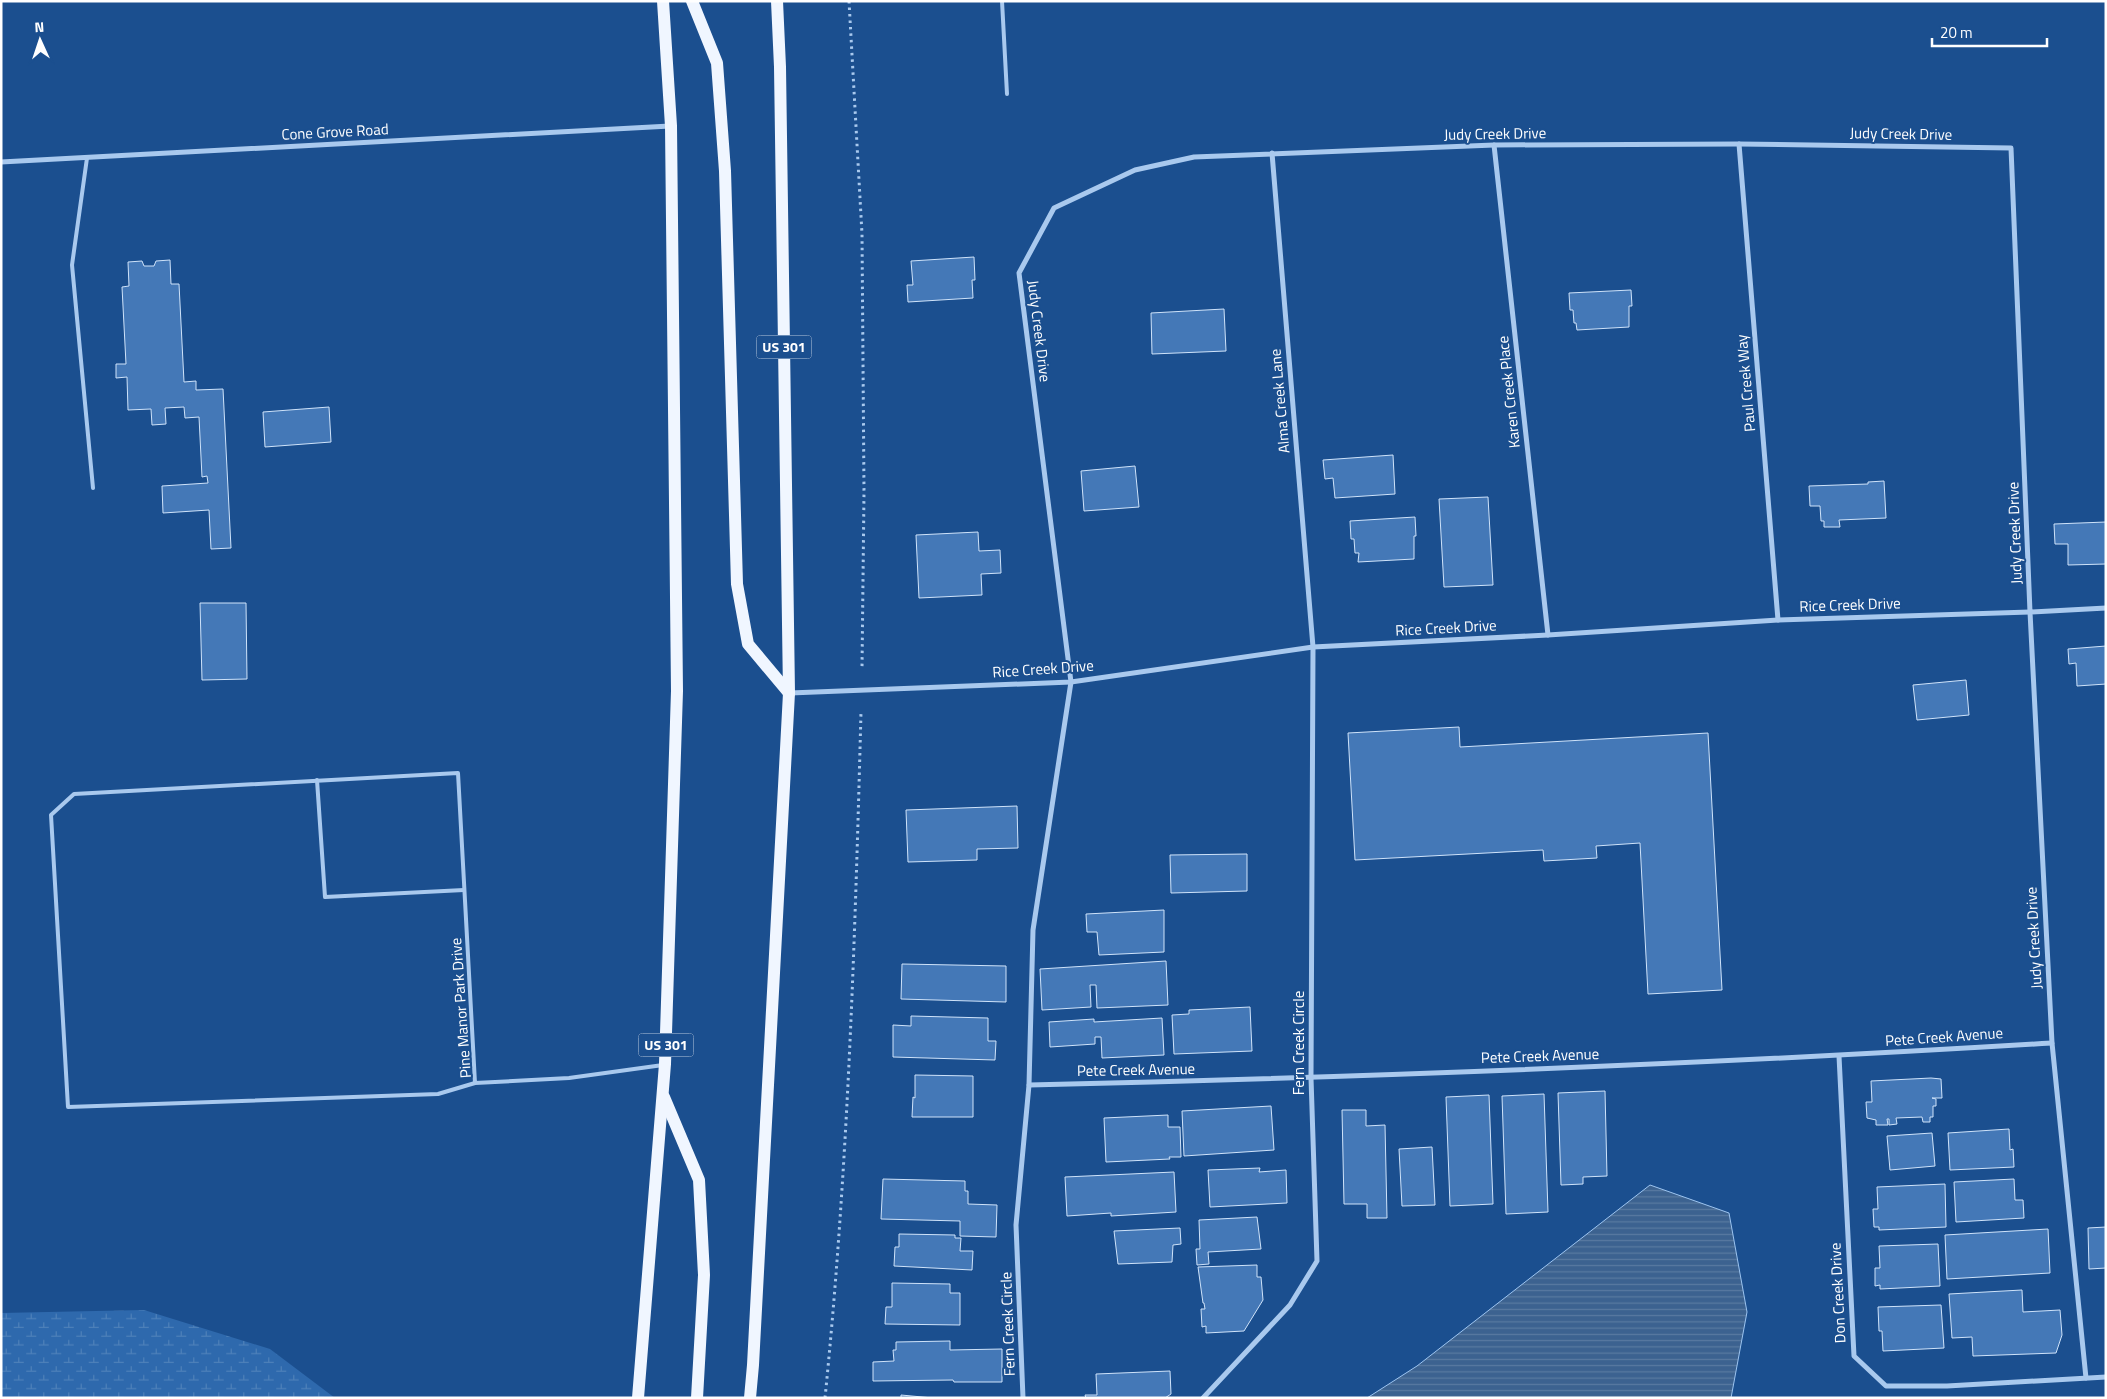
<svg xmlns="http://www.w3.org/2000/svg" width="2107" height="1399" font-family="'Titillium Web',sans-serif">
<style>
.wetland{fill:url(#wetland-marsh)}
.water{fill:url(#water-rules);stroke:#9cc4f0}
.building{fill:#4478b7;stroke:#cfe3fa}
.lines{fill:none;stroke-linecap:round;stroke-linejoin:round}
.path{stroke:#a9c9ee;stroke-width:3;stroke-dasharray:2.5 4;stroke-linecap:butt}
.service{stroke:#a9c9ee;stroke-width:4}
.minor{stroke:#a9c9ee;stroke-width:5}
.primary{stroke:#f0f6ff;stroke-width:12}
.labels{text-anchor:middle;stroke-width:4;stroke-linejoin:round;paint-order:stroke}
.shield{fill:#1b4f8f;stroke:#bbcadd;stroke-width:1}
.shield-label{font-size:14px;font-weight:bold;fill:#fff}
.street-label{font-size:15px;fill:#fff;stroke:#1b4f8f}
</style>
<defs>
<pattern id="wetland-marsh" width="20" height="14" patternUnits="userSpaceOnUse" patternTransform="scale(1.25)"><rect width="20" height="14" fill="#2e69ad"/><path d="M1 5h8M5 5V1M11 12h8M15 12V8" fill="none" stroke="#4d80b9"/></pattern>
<pattern id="water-rules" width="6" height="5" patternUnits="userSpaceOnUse" patternTransform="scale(1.25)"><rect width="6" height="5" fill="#3c6290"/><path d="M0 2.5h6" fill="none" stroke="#597aa1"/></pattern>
</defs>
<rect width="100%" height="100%" fill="#1b4f8f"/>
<path class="wetland" d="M144 1310 270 1349 335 1398H1V1313Z"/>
<path class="water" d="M1650 1185 1729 1213 1747 1312 1731 1398H1367L1417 1366Z"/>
<g class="building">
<path d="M974 257 975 280H972L973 298 908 302 907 285H913L911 261Z"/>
<path d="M170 260 171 284H179L184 382 196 381V390L223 389 231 548 211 549 209 510 163 513 162 486 208 483 207 476 202 477 199 417 185 418 184 407 165 408 166 424 152 425 151 409 128 410 127 377 116 378V364H126L122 287 129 286 128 262 142 261 144 266H154L156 261Z"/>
<path d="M1631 290 1632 306H1629V327L1577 330 1576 323H1574L1573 310H1570L1569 293Z"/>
<path d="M1224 309 1226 351 1152 354 1151 313Z"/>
<path d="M329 407 331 442 265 447 263 412Z"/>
<path d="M1393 455 1395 494 1335 498 1333 478 1325 479 1323 460Z"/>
<path d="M1135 466 1139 507 1084 511 1081 471Z"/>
<path d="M1884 481 1886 518 1839 520 1840 527H1824V521H1821L1820 506H1810L1809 486 1868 484V482Z"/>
<path d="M1488 497 1493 585 1444 587 1439 499Z"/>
<path d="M1415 517 1416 536H1414V559L1358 562 1359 553H1355L1354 539H1351L1350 521Z"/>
<path d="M2106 522V564L2068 565V544H2055L2054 524Z"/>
<path d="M978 532 979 551 1000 550 1001 573 981 574 982 595 919 598 916 535Z"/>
<path d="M200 603H246L247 679 202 680Z"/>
<path d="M2106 646V684L2077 686 2076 663 2069 664 2068 649Z"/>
<path d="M1966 680 1969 715 1917 720 1913 685Z"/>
<path d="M1459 727 1460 747 1708 733 1722 990 1648 994 1640 843 1596 846 1597 858 1544 861 1543 850 1355 860 1348 733Z"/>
<path d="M1017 806 1018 848 977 849V860L908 862 906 810Z"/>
<path d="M1247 854V891L1171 893 1170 855Z"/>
<path d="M1164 910V952L1099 955 1097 932H1087L1086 914Z"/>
<path d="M1166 961 1168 1005 1097 1008 1096 985H1090L1091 1007 1042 1010 1040 969Z"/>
<path d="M902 964 1006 966V1002L901 999Z"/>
<path d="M1250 1007 1252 1051 1174 1054 1172 1015 1189 1014V1010Z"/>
<path d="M911 1016 988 1018V1041H996L995 1060 893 1057V1025L911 1026Z"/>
<path d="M1162 1018 1164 1055 1102 1058 1101 1037H1095V1044L1050 1047 1049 1022 1094 1019V1022Z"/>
<path d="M915 1075 973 1076V1117H912L913 1097 915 1098Z"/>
<path d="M1931 1078 1941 1079 1942 1098H1932L1936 1099V1106H1933V1117H1930V1122H1923L1922 1117 1896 1118 1897 1124 1889 1125V1119H1887L1888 1125H1876V1120L1867 1118 1866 1102H1872L1871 1081Z"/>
<path d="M1605 1091 1607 1176 1583 1177V1184L1561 1185 1558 1093Z"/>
<path d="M1544 1094 1548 1212 1506 1214 1502 1096Z"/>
<path d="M1489 1095 1493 1204 1450 1206 1446 1097Z"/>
<path d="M1271 1106 1274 1150 1184 1156 1182 1111Z"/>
<path d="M1342 1110H1366V1126L1385 1125 1387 1218H1367V1204H1344Z"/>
<path d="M1168 1115V1127H1180L1181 1157H1169L1170 1159 1106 1162 1104 1118Z"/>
<path d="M2009 1129 2010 1150 2013 1149 2014 1167 1950 1170 1948 1133Z"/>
<path d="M1932 1133 1935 1166 1890 1170 1887 1136Z"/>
<path d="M1432 1147 1435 1205 1402 1206 1399 1149Z"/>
<path d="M1260 1168 1259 1172 1286 1170 1287 1203 1210 1207 1208 1170Z"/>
<path d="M1174 1172 1176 1212 1111 1216V1213L1067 1216 1065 1177Z"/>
<path d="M883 1179 965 1181V1191H968V1204L997 1205 996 1237 960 1236V1221L881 1219Z"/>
<path d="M2014 1179 2015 1200H2023L2024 1218 1956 1222 1954 1182Z"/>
<path d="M1945 1184 1946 1227 1879 1230V1227H1874L1873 1209H1878L1877 1187Z"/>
<path d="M1257 1217 1261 1249 1208 1252 1209 1264 1197 1265 1196 1249H1200L1199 1220Z"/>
<path d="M2106 1227V1268L2089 1269 2088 1228Z"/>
<path d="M1180 1228 1181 1244 1173 1245 1172 1262 1118 1264 1114 1231Z"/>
<path d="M2048 1229 2050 1273 1947 1279 1945 1235Z"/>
<path d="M899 1234 955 1235V1238H961L960 1251H973L972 1270 894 1266 895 1247H899Z"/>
<path d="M1938 1244 1940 1286 1880 1289V1285L1875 1286V1268H1880L1879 1246Z"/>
<path d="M1257 1265V1277H1261L1263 1300 1244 1331 1206 1333V1326L1202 1327 1201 1309H1205L1204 1303H1203L1198 1267Z"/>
<path d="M892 1283 950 1284V1293H960V1325L885 1324 886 1307H892Z"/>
<path d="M2022 1290 2023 1312 2060 1310 2062 1335 2056 1353 1973 1356 1972 1337 1952 1338 1949 1294Z"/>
<path d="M1941 1305 1944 1348 1883 1351 1882 1331H1879L1878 1307Z"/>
<path d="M950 1341V1350L1002 1349V1382H954L953 1380 873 1381V1362L894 1361 893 1350H896V1342Z"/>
<path d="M1170 1371 1171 1394 1165 1398H1086L1085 1395H1097L1096 1374Z"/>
<path d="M901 1395 933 1398H901Z"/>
</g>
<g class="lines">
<g class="path">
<path d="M849 1 862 234 864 492 862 668"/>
<path d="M825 1398C848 1170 855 940 861 712"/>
</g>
<g class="service">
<path d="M1002 1 1007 94"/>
<path d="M87 158 72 265 93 488"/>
<path d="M317 780 325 897 464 890"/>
<path d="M475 1083 438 1094 68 1107 51 815 74 794 458 773 475 1083 569 1078 663 1065"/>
</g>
<g class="minor">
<path d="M1739 144 1778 620"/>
<path d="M1494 145 1548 635"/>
<path d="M1 162 670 126"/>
<path d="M790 693 1071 682 1313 647 1548 635 1778 620 2030 612 2106 608"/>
<path d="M1839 1056 1854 1356 1886 1386H1947L2106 1377"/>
<path d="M1029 1085C1370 1077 1711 1064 2052 1043"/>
<path d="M1023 1398 1016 1225 1029 1085 1033 930 1071 682 1019 273 1054 208 1135 170 1194 157 1494 145 1739 144 2011 148 2030 612 2052 1043 2086 1378"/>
<path d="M1203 1398 1290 1305 1317 1261 1311 1078 1313 647 1272 153"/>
</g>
<g class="primary">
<path d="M692 1 717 63 725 171 737 584 748 644 789 693"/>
<path d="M664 1097 699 1180 704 1275 697 1398"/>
<path d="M638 1398 665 1064 677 691 671 126 663 1"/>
<path d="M750 1398 753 1365 789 693 780 67 777 1"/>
</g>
</g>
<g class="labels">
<g class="shield">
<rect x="756.5" y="335.5" width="55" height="23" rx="4"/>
<rect x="638.5" y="1033.5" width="55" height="23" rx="4"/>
</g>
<g class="shield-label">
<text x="784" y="352">US 301</text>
<text x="666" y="1050">US 301</text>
</g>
<g class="street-label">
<text transform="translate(335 132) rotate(-3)" y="5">Cone Grove Road</text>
<text transform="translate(1495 134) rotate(-1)" y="5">Judy Creek Drive</text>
<text transform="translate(1901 134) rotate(1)" y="5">Judy Creek Drive</text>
<text transform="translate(1039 331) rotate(83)" y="5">Judy Creek Drive</text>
<text transform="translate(1746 383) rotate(-95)" y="5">Paul Creek Way</text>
<text transform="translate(1509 392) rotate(-96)" y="5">Karen Creek Place</text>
<text transform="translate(1280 401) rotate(-95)" y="5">Alma Creek Lane</text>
<text transform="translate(2015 533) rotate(-92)" y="5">Judy Creek Drive</text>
<text transform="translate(1850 605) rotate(-2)" y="5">Rice Creek Drive</text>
<text transform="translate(1446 628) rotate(-3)" y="5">Rice Creek Drive</text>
<text transform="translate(1043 669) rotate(-4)" y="5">Rice Creek Drive</text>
<text transform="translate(2034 938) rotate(-93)" y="5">Judy Creek Drive</text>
<text transform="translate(461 1008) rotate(-94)" y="5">Pine Manor Park Drive</text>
<text transform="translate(1944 1037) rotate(-4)" y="5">Pete Creek Avenue</text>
<text transform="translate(1299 1043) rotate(-90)" y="5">Fern Creek Circle</text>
<text transform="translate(1540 1056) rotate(-2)" y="5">Pete Creek Avenue</text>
<text transform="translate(1136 1070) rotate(-1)" y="5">Pete Creek Avenue</text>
<text transform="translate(1838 1293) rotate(-93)" y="5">Don Creek Drive</text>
<text transform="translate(1008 1324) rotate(-92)" y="5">Fern Creek Circle</text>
</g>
</g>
<rect width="2107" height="1399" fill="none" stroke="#ffffff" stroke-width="5"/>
<g transform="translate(40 40) rotate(357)" stroke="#1b4f8f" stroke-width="4" paint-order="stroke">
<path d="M0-4L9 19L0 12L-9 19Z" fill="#ffffff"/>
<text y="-8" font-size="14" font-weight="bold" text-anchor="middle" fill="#ffffff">N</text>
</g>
<path d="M1932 38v8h115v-8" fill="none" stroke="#ffffff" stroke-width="2.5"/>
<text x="1940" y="38" font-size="15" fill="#ffffff" stroke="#1b4f8f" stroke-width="4" paint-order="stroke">20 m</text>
</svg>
